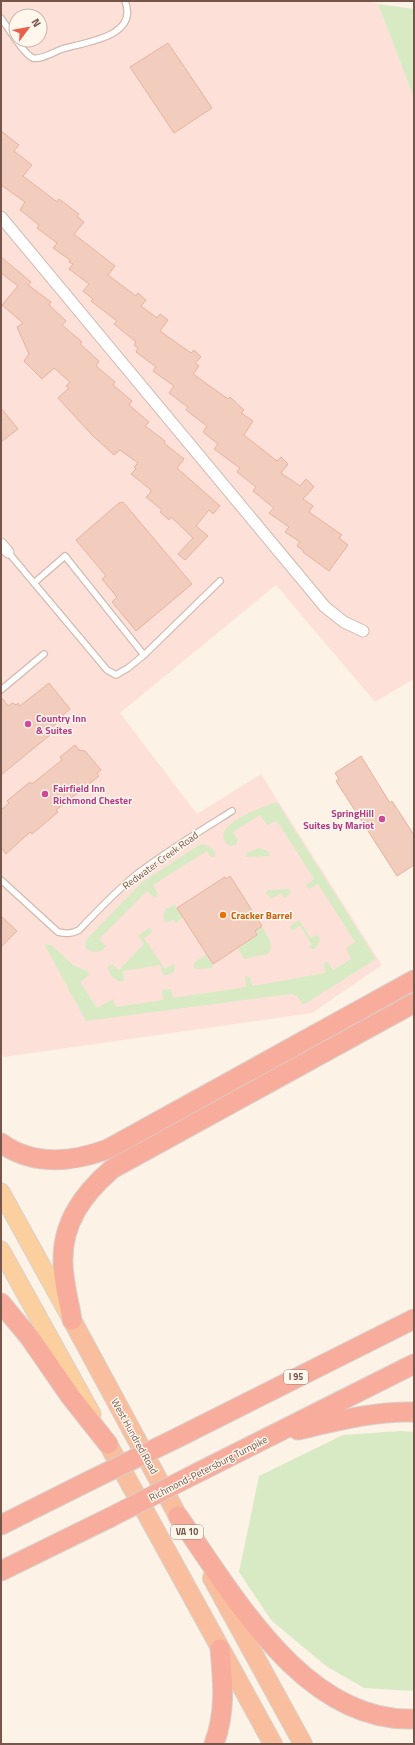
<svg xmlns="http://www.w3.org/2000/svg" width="415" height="1745" font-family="'Titillium Web',sans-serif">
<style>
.commercial{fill:#fde1d9;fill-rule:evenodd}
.green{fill:#d7eac4}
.building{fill:#f2cdbd;stroke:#e5b29d}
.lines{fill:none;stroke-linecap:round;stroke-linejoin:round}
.service-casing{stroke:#d0baae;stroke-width:8}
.minor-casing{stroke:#d0baae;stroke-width:13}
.primary-casing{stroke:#d9d0cc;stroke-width:19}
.trunk-casing{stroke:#d9d0cc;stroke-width:20}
.motorway-casing{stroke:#d9d0cc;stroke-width:21}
.service{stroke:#fff;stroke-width:5.5}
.minor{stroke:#fff;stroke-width:11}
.primary{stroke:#fbd09e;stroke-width:17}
.trunk{stroke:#f9be9d;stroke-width:18}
.motorway{stroke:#f7ac9c;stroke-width:19}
.motorway-bridge-casing{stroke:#d9d0cc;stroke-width:21;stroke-linecap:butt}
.motorway-bridge{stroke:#f7ac9c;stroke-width:19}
.hotel-dot{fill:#d1479c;stroke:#fff6ec;stroke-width:1.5}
.food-dot{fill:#e8710a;stroke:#fff6ec;stroke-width:1.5}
.labels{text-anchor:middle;stroke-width:3;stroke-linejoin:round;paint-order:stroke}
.shield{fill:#fff6ec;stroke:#9f867b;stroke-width:1}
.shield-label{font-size:9px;font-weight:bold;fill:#76564a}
.hotel-label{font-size:10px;font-weight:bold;fill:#b23c85;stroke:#fff6ec;text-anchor:start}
.street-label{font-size:10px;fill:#76564a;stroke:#fff6ec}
.food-label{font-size:10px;font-weight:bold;fill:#c56008;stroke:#fff6ec;text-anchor:start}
</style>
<rect width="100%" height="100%" fill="#fcf2e6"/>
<path class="commercial" d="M1 1H369L378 4 414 98V679L375 702 276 585 120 713 197 814 261 774 382 965 312 1013 4 1057 1 1053ZM16 16H40V40H16Z"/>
<g class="green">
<path d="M378 4 414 9V98Z"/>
<path d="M277 802 376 959 303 1005 297 996 291 994 86 1021 44 944 52 945 73 965 89 972V975L80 982 97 1008 113 999 116 1007 163 1000 162 990 171 989 173 998 246 987 245 977 247 976 250 978 252 986 325 973 324 964 325 962H328L333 970 351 959 346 948 355 942 318 884 309 889 306 887 307 884 314 879 277 821 267 825 260 815 233 832 238 840 236 845 229 846C205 826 265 806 277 802Z"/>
<path d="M199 845C206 843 211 847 215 852V857H211L207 851 153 885 158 894 157 897H154L147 891 99 939 106 946 102 951 93 952 86 948 85 943 87 939 141 883Z"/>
<path d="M259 848 268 851 270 856 246 857 247 853Z"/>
<path d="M288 889 292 892 285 898 281 893 271 899 266 893 267 890H270Z"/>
<path d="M175 905 183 917 176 923 173 920 165 923 163 917 165 909Z"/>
<path d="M299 920 311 938 317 935 320 937 318 945 314 949 307 948 312 945 300 926 293 930 290 929V926Z"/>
<path d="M262 926 270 940 271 949 268 954 244 959 238 948 257 936 255 931Z"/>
<path d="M148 928 151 929 152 932 144 938 165 969 173 964 175 966C175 974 170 975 163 975L160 965 123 971 124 980 121 982C114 980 108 974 108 966L112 964 119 970 144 944 138 936Z"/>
<path d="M206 954 213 964 212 968 198 969 194 968V963Z"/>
<path d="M401 1431 414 1432V1691L364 1688 326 1666 271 1620 239 1572 259 1476 343 1435Z"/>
</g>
<g class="building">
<path d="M168 43 212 108 174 133 130 67Z"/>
<path d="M1 131 19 145 14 151 32 165 23 176 57 202 59 199 79 214 77 216 84 222 74 234 115 266 108 275 136 296 138 293 146 300 141 306 157 318 160 314 168 320 160 331 191 353 194 350 201 357 195 363 199 366 193 374 228 399 230 397 244 410 241 413 253 421 244 435 277 461 281 457 288 464 281 473 300 486 306 479 314 487 303 499 313 506 309 512 342 535 339 538 348 545 329 571 303 552 304 551 297 546 300 542 285 532 289 527 269 513 274 508 253 491 256 487 237 472 240 468 214 449 218 444 203 432 207 426 186 410 188 407 169 393 174 386 153 371 156 367 136 352 138 348 134 345 136 342 114 324 117 321 91 301 93 299 83 291 89 284 69 269 73 264 69 262 70 260 53 248 57 243 37 228 39 225 20 210 25 202 1 185Z"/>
<path d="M1 257 31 282 28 285 51 302 49 305 66 321 62 325 82 342 80 344 99 361 96 366 115 382 113 385 132 401 129 405 149 422 145 426 165 441 164 443 184 459 177 468 220 506 213 514 209 510 196 526 208 536 185 560 178 554 193 538 171 517 169 520 160 512 162 510 146 497 151 492 150 489 131 474 136 469 134 467 138 463 120 450 114 455 92 435 58 398 69 388 66 386 70 382 54 368 42 379 24 361 29 354 17 327 23 323 2 305 18 286 1 273Z"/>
<path d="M1 408 18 429 1 442Z"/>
<path d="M123 502 192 584 136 631 112 602 117 597 102 579 106 576 76 540 119 503Z"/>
<path d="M49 683 70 709 63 715 65 717 47 731 50 735 1 775V697L8 706 12 703 16 705 18 703 20 706Z"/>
<path d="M75 745 79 750 85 751 101 770 97 773 99 776 56 810 58 812 32 834 30 832 6 854 1 847V810L9 803 7 801 30 782 32 784 62 760 60 757Z"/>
<path d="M361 756 390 803 392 801 414 835V865L397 876 336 781 339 779 335 773Z"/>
<path d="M230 876 262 926 255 931 257 935 213 964 177 908 225 877 226 879Z"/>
<path d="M1 916 17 931 1 947Z"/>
</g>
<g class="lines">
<defs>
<g id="service">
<path d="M1 18 16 40"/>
<path d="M16 40C21 46 26 55 33 58 41 60 54 52 62 49 86 42 139 37 125 1"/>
<path d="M8 552 107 670 116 675 128 668 144 655 220 581"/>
<path d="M34 583 65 556 144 655"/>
<path d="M1 690 44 654"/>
<path d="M1 880 58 932C66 934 72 934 79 930 98 910 116 891 137 874 167 851 200 831 232 811"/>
</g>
<g id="minor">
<path d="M1 217 325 607 344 622 363 631"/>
<path d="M1 544 8 552"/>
</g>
<g id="primary">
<path d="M1 1192 69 1315"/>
<path d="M1 1250 92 1414"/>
</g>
<g id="trunk">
<path d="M72 1320 185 1529"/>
<path d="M108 1444 273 1744"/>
<path d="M212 1578 303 1744"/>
</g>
<g id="motorway">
<path d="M1 1143C34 1167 73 1162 108 1149L414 980"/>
<path d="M1 1303 30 1338 70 1396 108 1444"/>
<path d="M72 1320C69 1301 63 1281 63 1262 62 1223 83 1194 112 1169L414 1003"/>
<path d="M298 1430C337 1421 374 1411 414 1412"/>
<path d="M179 1437 414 1319"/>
<path d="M197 1473 414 1364"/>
<path d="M178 1516C233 1594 304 1723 414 1719"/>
<path d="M1 1525 89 1481"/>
<path d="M1 1571 109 1518"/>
<path d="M214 1744C226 1712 223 1682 220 1649"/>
</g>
</defs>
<use href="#service" class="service-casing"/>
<use href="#minor" class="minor-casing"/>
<use href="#primary" class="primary-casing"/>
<use href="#trunk" class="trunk-casing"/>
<use href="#motorway" class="motorway-casing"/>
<use href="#service" class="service"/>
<use href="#minor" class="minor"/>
<use href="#primary" class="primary"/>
<use href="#trunk" class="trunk"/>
<use href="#motorway" class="motorway"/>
<defs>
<g id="motorway-bridge">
<path d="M89 1481 179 1437"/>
<path d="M109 1518 197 1473"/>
</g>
</defs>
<use href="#motorway-bridge" class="motorway-bridge-casing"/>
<use href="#motorway-bridge" class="motorway-bridge"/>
</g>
<g class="hotel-dot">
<circle cx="28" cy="724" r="4"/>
<circle cx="45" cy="794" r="4"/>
<circle cx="382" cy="819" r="4"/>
</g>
<circle class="food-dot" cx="223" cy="915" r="4"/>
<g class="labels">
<g class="shield">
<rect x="284" y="1370" width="24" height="14" rx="3"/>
<rect x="171" y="1525" width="32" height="14" rx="3"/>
</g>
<g class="shield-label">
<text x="296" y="1380">I 95</text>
<text x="187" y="1535">VA 10</text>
</g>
<g class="hotel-label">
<text x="36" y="722">Country Inn<tspan x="36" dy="12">&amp; Suites</tspan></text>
<text x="53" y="792">Fairfield Inn<tspan x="53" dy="12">Richmond Chester</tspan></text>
<text x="374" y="817" text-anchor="end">SpringHill<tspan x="374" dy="12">Suites by Mariot</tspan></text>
</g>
<g class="street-label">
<text transform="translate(160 860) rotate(-36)" y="4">Redwater Creek Road</text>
<text transform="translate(135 1436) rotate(61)" y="4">West Hundred Road</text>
<text transform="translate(208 1468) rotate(-27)" y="4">Richmond-Petersburg Turnpike</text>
</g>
<g class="food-label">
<text x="231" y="919">Cracker Barrel</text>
</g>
</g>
<rect width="415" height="1745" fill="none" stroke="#76564a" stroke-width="4"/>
<g transform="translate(28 28) rotate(58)"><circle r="19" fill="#fff6ec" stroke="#c8b6ab"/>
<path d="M0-3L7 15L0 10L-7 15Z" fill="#e75f4a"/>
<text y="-6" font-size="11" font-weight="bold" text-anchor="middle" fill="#76564a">N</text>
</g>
</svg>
